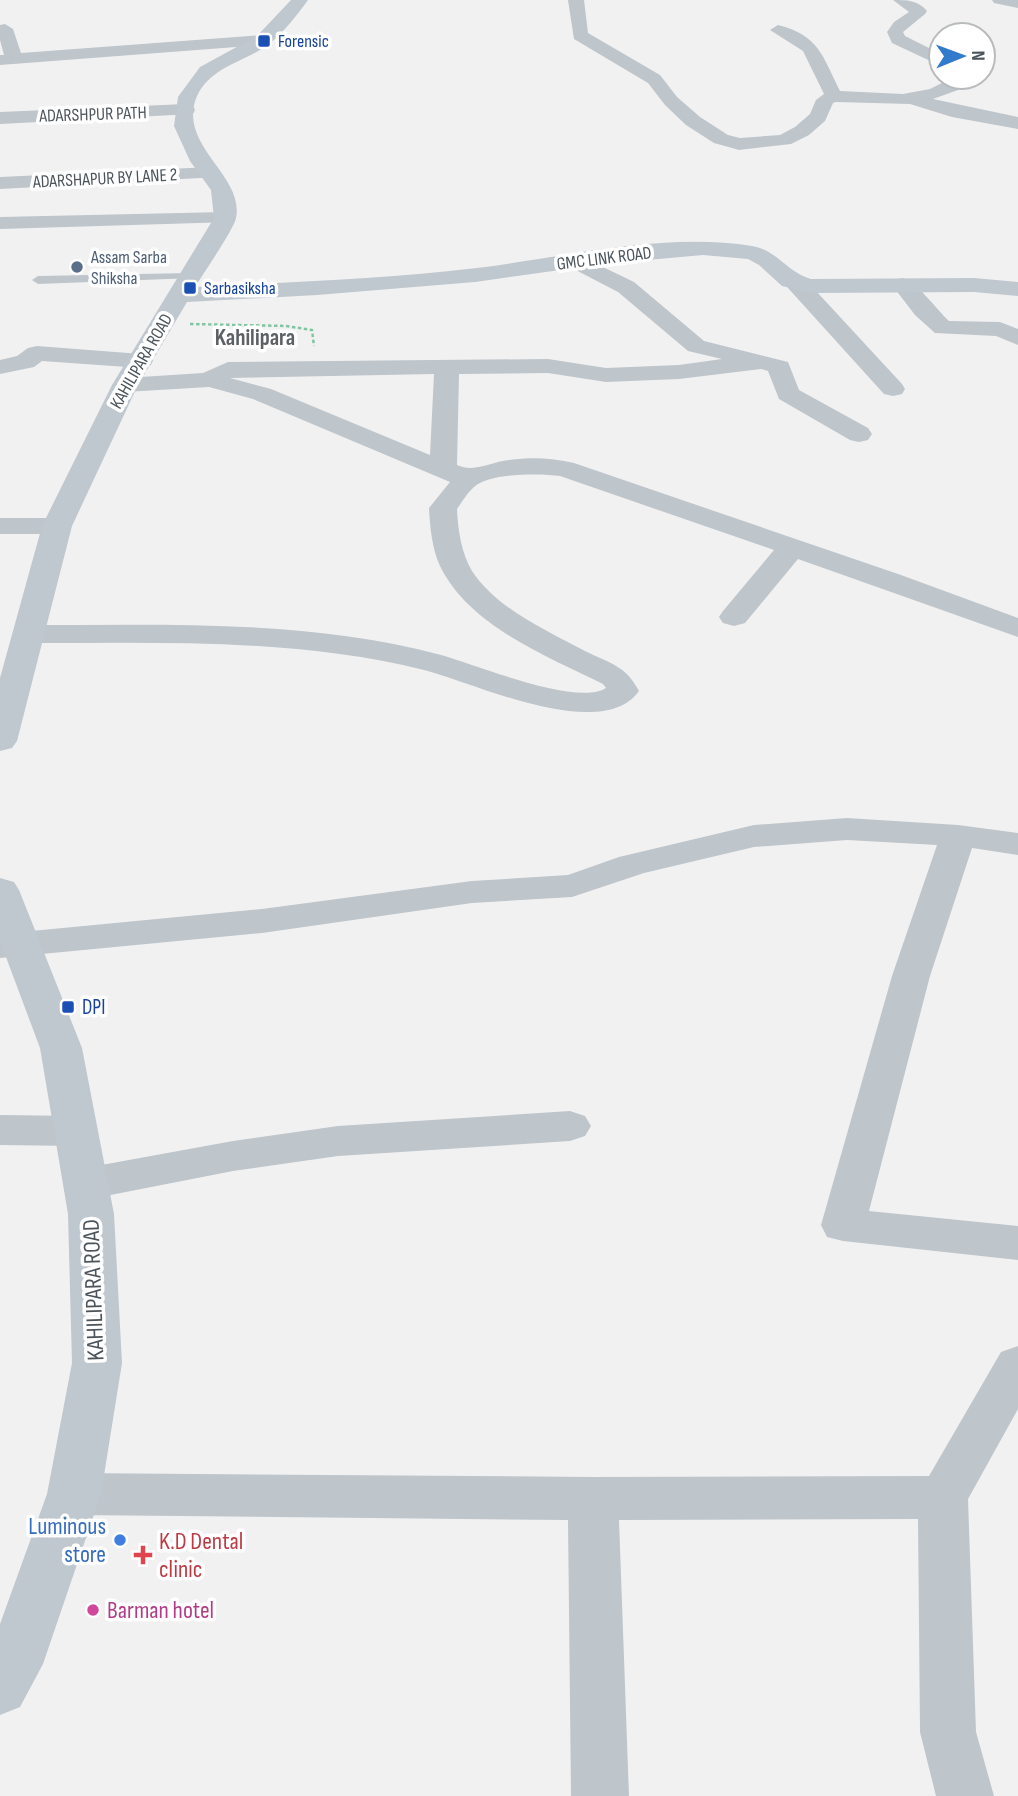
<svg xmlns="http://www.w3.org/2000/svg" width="1018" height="1796" font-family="'Sofia Sans Condensed',sans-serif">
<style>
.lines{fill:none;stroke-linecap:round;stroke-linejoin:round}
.path{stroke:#81c4a1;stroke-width:2.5;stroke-dasharray:3.5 2.5;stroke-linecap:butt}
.lane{fill:#bec5cb;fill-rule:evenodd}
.street{fill:#bec5cb;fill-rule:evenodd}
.secondary{fill:#bfc7cf;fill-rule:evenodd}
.transit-dot{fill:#1a4fb4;stroke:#fff;stroke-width:2.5}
.service-dot{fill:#5c6f8a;stroke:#fff;stroke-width:2.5}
.shop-dot{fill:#3f7fe0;stroke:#fff;stroke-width:2.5}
.health-dot{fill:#e0444e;stroke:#fff;stroke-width:2.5}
.hotel-dot{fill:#d1479c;stroke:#fff;stroke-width:2.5}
.labels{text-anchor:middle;stroke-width:7;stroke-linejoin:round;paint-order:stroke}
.far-transit-label{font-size:18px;fill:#164399;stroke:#fff;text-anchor:start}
.far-street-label{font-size:18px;fill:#4b545b;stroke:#fff}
.far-service-label{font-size:18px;fill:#4e5e75;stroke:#fff;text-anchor:start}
.transit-label{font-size:21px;fill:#164399;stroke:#fff;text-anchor:start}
.far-district-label{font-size:23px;font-weight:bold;fill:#5e6164;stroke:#fff}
.near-street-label{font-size:24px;fill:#4b545b;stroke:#fff}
.near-shop-label{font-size:24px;fill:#366cbe;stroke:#fff;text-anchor:end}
.near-health-label{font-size:24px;fill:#be3a42;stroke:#fff;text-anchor:start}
.near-hotel-label{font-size:24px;fill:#b23c85;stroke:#fff;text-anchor:start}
</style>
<rect width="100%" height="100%" fill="#f2f1f1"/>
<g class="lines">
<path class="path" d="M190 324 286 326 312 330 314 346"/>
<path class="lane" d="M190 273 196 276 194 278 38 284 32 280 38 276Z"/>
<g class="street">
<path d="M568 0H584L588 33 660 75 677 97 700 117 728 135 740 138 780 135 795 127 810 114 816 100 824 94 803 51 770 30 778 25C819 35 823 57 840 91L903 94 930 89 954 77H975L958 90 933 99 1018 117V129L952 117 910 104 836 102 833 103 825 121 809 135 791 144 739 150 732 148 714 143 686 125 665 105 648 83 574 39Z"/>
<path d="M893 0C907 0 918 0 927 11L925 14 903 32 905 36 941 54V66L892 43 887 32 894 22 909 12Z"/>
<path d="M992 0H1018V8L994 3Z"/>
<path d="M5 24 13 29 21 53 263 35 271 40 263 45 0 65V55H4L0 40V25Z"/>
<path d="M186 104 193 106 195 110 193 114 0 124V112Z"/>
<path d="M211 167 218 169 221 173 218 177 0 189V177Z"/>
<path d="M225 212 232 214 235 218 232 222 0 229V217Z"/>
<path d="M576 254 634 282 704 341 788 362 799 390 868 428 872 434 868 440 859 442 850 440 779 399 768 371 761 369 679 379 606 382 548 373 459 374 457 465C475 473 490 462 509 460 531 457 553 458 574 463L901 575 1018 618V637L798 559 745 623 734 626 723 623 719 617 723 611 774 550 560 476C540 473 489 473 474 487 467 493 462 502 457 509 458 530 461 552 472 571 496 608 547 631 585 651 611 664 625 665 639 691 602 744 472 682 424 670 295 638 159 643 28 643L17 640 13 634 17 628 28 625C165 625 308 619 441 655 475 664 576 707 606 688L603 684C547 656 469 626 440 566 432 548 430 528 429 508L450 482 253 399 209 387 125 392 116 390 113 385 116 380 125 378 203 373 228 362 548 359 606 368 679 365 722 359 688 351 618 292 568 266 565 261 568 256ZM434 374 430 455 271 389 230 378Z"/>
<path d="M796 276 804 278 902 384 905 389 902 394 893 396 884 394 788 288 785 283 788 278Z"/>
<path d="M903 278C917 282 937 310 949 321L1000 322 1018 329V345L996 336 935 333 915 315 892 285 895 280Z"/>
<path d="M37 346 141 354 150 356 153 361 150 366 141 368 42 361 34 367 0 374V360L17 356 28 348Z"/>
<path d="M0 518H57L67 520 71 526 67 532 57 534H0Z"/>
<path d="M847 818 958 825 1018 833V855L972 848 930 976 869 1211 1018 1226V1260L843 1241 827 1237 821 1225 892 976 937 845 847 840 754 847 644 873 572 897 472 903 262 933 0 958V934L262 909 472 881 568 875 619 857 754 825Z"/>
<path d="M570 1111 585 1116 591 1126 585 1136 570 1141 338 1156 233 1171 85 1200 70 1195 63 1184 70 1173 85 1168 233 1141 338 1126Z"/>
<path d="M0 1115 76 1116 91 1120 97 1131 91 1142 76 1146 0 1145Z"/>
<path d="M1018 1346V1409L968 1499 976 1732 994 1796H936L920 1732 918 1519 619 1520 629 1796H571L568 1520 74 1515 56 1509 49 1494 56 1479 74 1473 593 1477 929 1476 1001 1352Z"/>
</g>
<g class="secondary">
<path d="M291 0H308C298 14 283 33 269 44 245 62 211 66 197 96 176 145 245 175 236 218 234 229 203 274 195 287 289 282 384 279 477 268 565 257 664 232 752 246 777 250 788 273 811 279L974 278 1018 282V296L974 292 811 293 782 286 759 265 748 259 703 255 603 264 475 282 317 295 187 302 138 385 72 526 17 741 12 748 0 751V678L42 526 112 385 214 218 211 190 190 161 174 126 178 97 200 67 257 36Z"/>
<path d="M0 878 14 882 19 890 82 1048 114 1214 122 1363 101 1494 43 1664 20 1707 0 1715V1624L47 1494 72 1363 68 1214 40 1048 0 941Z"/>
</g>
</g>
<g class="transit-dot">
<rect x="257" y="34" width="14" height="14" rx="3.5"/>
<rect x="183" y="281" width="14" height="14" rx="3.5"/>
<rect x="61" y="1000" width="14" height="14" rx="3.5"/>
</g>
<circle class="service-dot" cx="77" cy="267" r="7"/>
<circle class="shop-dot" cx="120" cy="1540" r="7"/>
<path class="health-dot" d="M139.5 1544.5h7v7h7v7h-7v7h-7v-7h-7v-7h7z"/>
<circle class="hotel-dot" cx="93" cy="1610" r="7"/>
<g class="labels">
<g class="far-transit-label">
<text x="278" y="47">Forensic</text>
<text x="204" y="294">Sarbasiksha</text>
</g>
<g class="far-street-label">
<text transform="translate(93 114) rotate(-2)" y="6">ADARSHPUR PATH</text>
<text transform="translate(105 178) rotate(-3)" y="6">ADARSHAPUR BY LANE 2</text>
<text transform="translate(604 258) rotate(-7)" y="6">GMC LINK ROAD</text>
<text transform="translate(141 361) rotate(-60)" y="6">KAHILIPARA ROAD</text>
</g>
<g class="far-service-label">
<text x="91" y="263">Assam Sarba<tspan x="91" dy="21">Shiksha</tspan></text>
</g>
<g class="transit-label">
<text x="82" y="1014">DPI</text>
</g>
<g class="far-district-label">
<text x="255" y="345">Kahilipara</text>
</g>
<g class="near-street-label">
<text transform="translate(93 1290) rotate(-92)" y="8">KAHILIPARA ROAD</text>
</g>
<g class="near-shop-label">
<text x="106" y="1534">Luminous<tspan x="106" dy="28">store</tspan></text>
</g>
<g class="near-health-label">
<text x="159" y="1549">K.D Dental<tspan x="159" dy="28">clinic</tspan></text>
</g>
<g class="near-hotel-label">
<text x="107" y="1618">Barman hotel</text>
</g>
</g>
<g transform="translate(962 56) rotate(89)"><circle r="33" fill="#ffffff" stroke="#b7bbbd" stroke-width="2"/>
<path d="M0-5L12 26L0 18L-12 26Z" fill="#317acc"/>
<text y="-10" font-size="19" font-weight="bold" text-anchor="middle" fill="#4b545b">N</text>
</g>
</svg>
